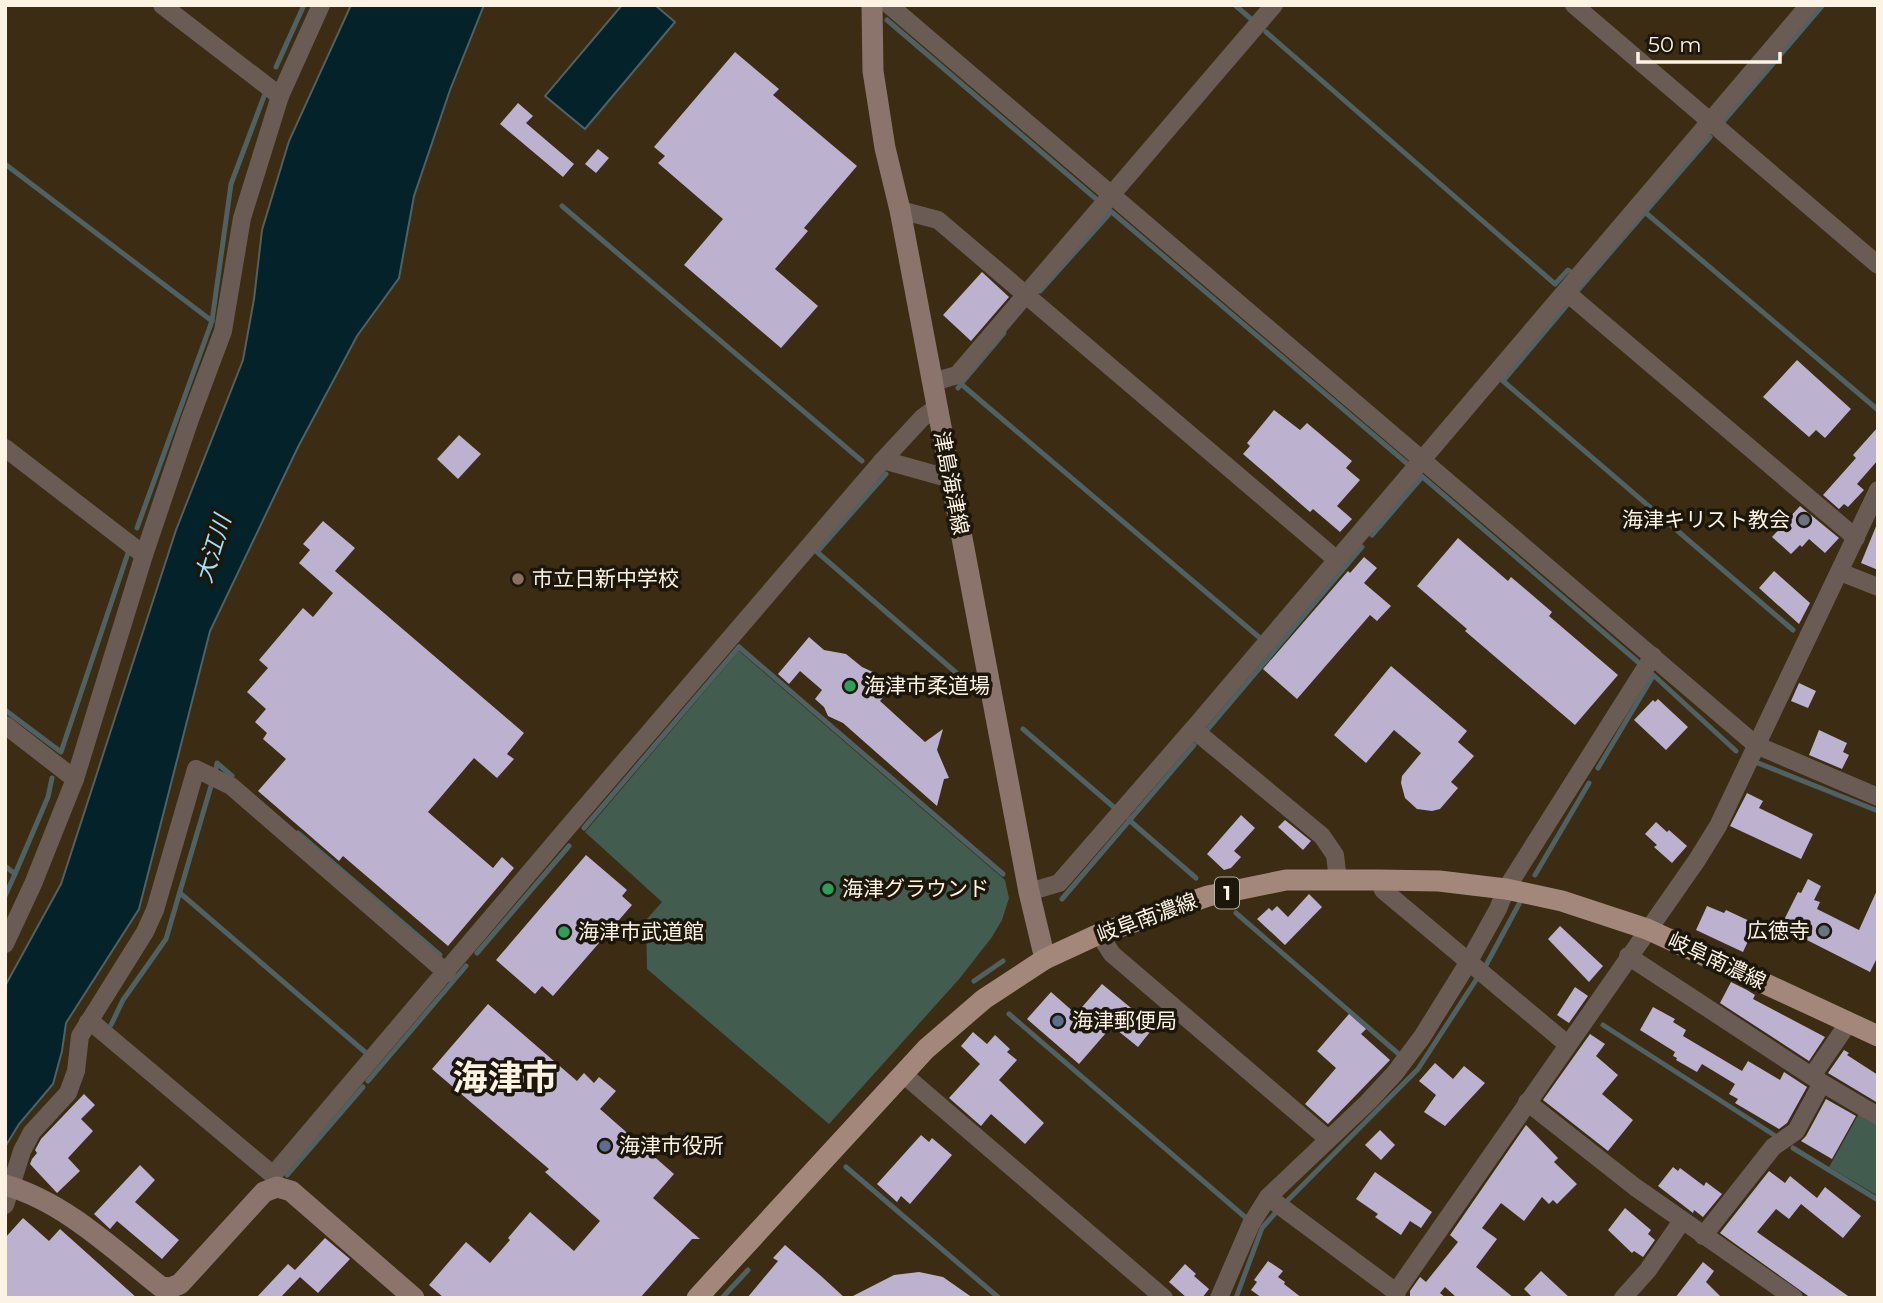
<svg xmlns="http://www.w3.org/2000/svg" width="1883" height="1303" font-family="Montserrat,'Noto Sans JP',sans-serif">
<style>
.green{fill:#425c4f}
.water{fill:#04222a;stroke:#4f6162;stroke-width:2}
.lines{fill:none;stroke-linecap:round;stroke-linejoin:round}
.stream{stroke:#4f6162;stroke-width:5}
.building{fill:#bcb1cf}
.street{stroke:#6a5c55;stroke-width:18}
.secondary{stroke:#8b746b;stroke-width:21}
.primary{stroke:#a4877b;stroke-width:21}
.worship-dot{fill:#6b7280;stroke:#1d160b;stroke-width:2.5}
.education-dot{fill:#8d6e63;stroke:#1d160b;stroke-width:2.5}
.leisure-dot{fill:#2e9e5b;stroke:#1d160b;stroke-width:2.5}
.service-dot{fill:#5c6f8a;stroke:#1d160b;stroke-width:2.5}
.labels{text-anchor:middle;stroke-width:7;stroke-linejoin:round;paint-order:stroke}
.shield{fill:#1d160b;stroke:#bab1a3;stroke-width:2}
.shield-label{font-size:19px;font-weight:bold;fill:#fdf3e4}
.street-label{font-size:21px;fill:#fdf3e4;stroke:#1d160b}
.poi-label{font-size:21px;fill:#fdf3e4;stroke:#1d160b;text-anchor:start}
.water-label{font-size:23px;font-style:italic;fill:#9de4fb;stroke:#1d160b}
.town-label{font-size:35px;font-weight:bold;fill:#fdf3e4;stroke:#1d160b}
</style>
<rect width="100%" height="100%" fill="#3b2c13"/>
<g class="green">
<path d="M739 651 1005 880 1009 898 1002 920 992 937 960 978 829 1124 647 969 646 920 662 902 585 832Z"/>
<path d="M1861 1110 1878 1120V1196L1829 1167Z"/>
</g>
<g class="water">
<path d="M351 5H484L450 90 414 196 399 278 357 336 298 447 210 631 139 909 66 1023 62 1051 53 1084 19 1124 5 1147V986L61 884 176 530 243 360 254 299 262 230 289 141Z"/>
<path d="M622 5H655L675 22 585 129 545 96Z"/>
</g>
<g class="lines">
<g class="stream">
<path d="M1235 5 1251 19"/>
<path d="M887 20 1095 198"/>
<path d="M1266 32 1555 284 1568 270 1571 272"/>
<path d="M276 67 304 5"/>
<path d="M1723 122 1823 5"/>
<path d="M5 164 212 321"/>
<path d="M562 206 862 461"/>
<path d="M1107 208 1410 466"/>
<path d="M1646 213 1878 410"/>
<path d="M1578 290 1710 137"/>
<path d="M1040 291 1111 212"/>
<path d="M1568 304 1503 381 1793 630"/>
<path d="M961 384 1004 333"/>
<path d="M958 388 961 384 1260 638"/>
<path d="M1418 473 1638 662"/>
<path d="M886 474 817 552 968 683"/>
<path d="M137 528 212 321 231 184 266 91"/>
<path d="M1372 535 1422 477"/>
<path d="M739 647 1003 874"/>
<path d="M1650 672 1736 751"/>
<path d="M5 710 61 752 129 550"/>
<path d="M1023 729 1116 809"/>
<path d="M1208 729 1362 547"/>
<path d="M1758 763 1878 811"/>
<path d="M1598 768 1653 676"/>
<path d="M216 769 217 763 232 776"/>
<path d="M1129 820 1196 878"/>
<path d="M584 828 739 647"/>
<path d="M298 833 440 955"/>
<path d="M5 866 15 874 5 896"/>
<path d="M15 874 48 797 52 778"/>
<path d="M1535 875 1589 783"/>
<path d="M180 893 365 1052"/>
<path d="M1062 899 1194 745"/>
<path d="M1236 913 1401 1056"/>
<path d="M477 953 569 846"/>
<path d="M1485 967 1519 904"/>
<path d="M974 981 1003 961"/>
<path d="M1009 1014 1245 1217"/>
<path d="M111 1025 123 1000 166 939 211 786"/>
<path d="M1603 1025 1774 1135"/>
<path d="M368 1081 466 966"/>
<path d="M1793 1148 1878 1200"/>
<path d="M846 1167 999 1298"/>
<path d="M287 1175 363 1087"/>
<path d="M1288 1200 1418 1069 1476 980"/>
<path d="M722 1298 748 1270"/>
<path d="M1236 1298 1262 1228 1277 1211"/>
</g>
</g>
<g class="building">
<path d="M735 52 779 89 773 95 857 166 804 228 808 231 775 269 818 306 781 348 684 265 723 219 658 163 665 156 654 147Z"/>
<path d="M518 103 533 116 526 123 574 164 563 177 500 124Z"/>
<path d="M598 149 609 158 596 173 585 164Z"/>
<path d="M982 272 1009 297 971 341 943 315Z"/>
<path d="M1797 360 1851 409 1825 438 1816 430 1809 437 1763 397Z"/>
<path d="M1274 410 1300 430 1307 423 1352 461 1346 468 1360 480 1337 506 1352 519 1340 532 1313 509 1310 512 1243 454 1250 446 1247 443Z"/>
<path d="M1878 427V460L1857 484 1864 490 1848 507 1844 504 1839 509 1823 495 1856 458 1853 455Z"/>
<path d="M459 435 481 454 458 479 437 459Z"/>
<path d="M1800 506 1839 538 1825 553 1809 539 1802 547 1800 545 1791 554 1772 537Z"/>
<path d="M323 521 355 548 335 571 524 733 507 754 514 759 497 778 474 758 428 812 493 868 502 857 514 868 448 946 343 856 339 861 258 791 286 759 263 739 267 733 255 722 266 709 247 692 268 668 259 660 303 608 313 617 333 593 299 563 310 550 303 544Z"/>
<path d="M1877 524H1878V570L1861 563Z"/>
<path d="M1458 538 1508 581 1511 577 1552 612 1549 616 1618 675 1575 725 1465 631 1467 629 1417 586Z"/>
<path d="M1364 557 1377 568 1364 583 1391 606 1377 621 1370 615 1297 699 1263 669 1348 571 1350 573Z"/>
<path d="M1774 571 1810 603 1799 624 1759 588Z"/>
<path d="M809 637 824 650 846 654 862 667 873 672 879 681 889 690 880 701 925 742 943 729 937 750 949 778 944 779 937 806 843 723 828 716 824 707 815 699 822 690 800 671 789 684 778 674Z"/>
<path d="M1391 666 1467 731 1458 742 1474 756 1451 782 1458 788 1440 809 1432 811 1417 809 1405 798 1401 783 1402 776 1421 753 1394 730 1366 763 1334 735Z"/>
<path d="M1799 683 1816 691 1808 708 1791 701Z"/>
<path d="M1658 699 1688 727 1666 750 1634 720 1653 700 1655 702Z"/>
<path d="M1819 730 1847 743 1843 752 1849 755 1842 769 1809 755Z"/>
<path d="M1747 793 1763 801 1759 808 1813 834 1801 859 1730 826Z"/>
<path d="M1241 815 1255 828 1234 851 1241 857 1231 868 1224 870 1207 854Z"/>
<path d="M1285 820 1311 841 1303 850 1278 827Z"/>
<path d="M1656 822 1667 832 1669 830 1687 846 1672 863 1654 847 1657 845 1645 834Z"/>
<path d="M586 855 627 890 622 896 632 905 553 996 542 986 535 994 496 960Z"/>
<path d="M1808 879 1821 886 1814 900 1820 902 1817 909 1859 930 1878 888V956L1870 972 1799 936 1802 929 1784 920 1798 892 1801 893Z"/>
<path d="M1309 894 1322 907 1285 945 1257 919 1269 908 1272 911 1277 906 1288 917Z"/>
<path d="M1707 906 1724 913 1726 910 1756 924 1743 952 1696 930Z"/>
<path d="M1560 926 1603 966 1589 982 1548 939Z"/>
<path d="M1731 982 1747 990 1755 995 1753 999 1825 1037 1809 1061 1720 1003Z"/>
<path d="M1102 984 1154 1027 1138 1047 1112 1026 1079 1064 1027 1019 1051 992 1076 1014Z"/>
<path d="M1575 987 1588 996 1569 1023 1557 1015Z"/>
<path d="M488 1004 577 1081 584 1073 594 1083 599 1077 616 1091 600 1109 674 1174 653 1198 700 1239H692L640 1298H444L429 1285 466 1242 490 1263 510 1240 508 1238 530 1212 574 1251 600 1221 545 1172 549 1169 432 1069Z"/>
<path d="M1653 1007 1675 1019 1673 1022 1686 1030 1683 1036 1742 1071 1748 1061 1780 1080 1784 1072 1807 1087 1787 1123 1779 1129 1735 1103 1738 1099 1729 1094 1735 1084 1702 1064 1697 1072 1676 1060 1677 1058 1673 1056 1675 1052 1640 1030Z"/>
<path d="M1349 1014 1366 1029 1361 1034 1390 1060 1328 1124 1305 1104 1336 1068 1317 1051Z"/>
<path d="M973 1032 987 1044 995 1035 1010 1049 1007 1052 1017 1060 999 1080 1044 1123 1025 1144 991 1114 981 1126 949 1098 980 1064 961 1046Z"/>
<path d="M1590 1034 1605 1044 1596 1056 1618 1075 1602 1094 1633 1120 1608 1151 1543 1100Z"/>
<path d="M1844 1050 1849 1053 1847 1055 1878 1075V1103L1828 1073Z"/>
<path d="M1435 1063 1453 1079 1464 1066 1485 1083 1445 1126 1424 1112 1436 1095 1419 1081Z"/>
<path d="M84 1094 95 1105 81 1119 93 1131 68 1158 80 1171 57 1193 30 1164 32 1159 37 1153 35 1150 41 1139Z"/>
<path d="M1826 1099 1856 1116 1832 1159 1801 1141 1806 1136Z"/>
<path d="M1526 1125 1558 1158 1554 1162 1577 1184 1557 1204 1553 1200 1549 1204 1542 1197 1524 1221 1501 1203 1482 1228 1497 1239 1476 1267 1514 1298H1457L1445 1287 1440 1293 1446 1298H1410V1291L1420 1277 1426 1282 1458 1242 1450 1235Z"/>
<path d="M1380 1130 1395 1145 1381 1160 1365 1145Z"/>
<path d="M921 1135 929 1142 932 1138 952 1155 910 1204 901 1196 897 1202 877 1184Z"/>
<path d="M140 1165 155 1180 135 1202 179 1240 162 1259 117 1221 110 1229 94 1214Z"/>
<path d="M1673 1167 1678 1171 1680 1168 1704 1186 1706 1182 1722 1194 1703 1217 1694 1210 1693 1213 1658 1186Z"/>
<path d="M1769 1171 1785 1183 1790 1176 1817 1198 1825 1187 1861 1216 1843 1238 1801 1204 1789 1219 1776 1209 1757 1232 1851 1298H1811L1720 1233Z"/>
<path d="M1375 1172 1432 1212 1421 1228 1410 1221 1401 1235 1375 1217 1378 1214 1356 1199Z"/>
<path d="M1625 1208 1651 1230 1648 1234 1655 1240 1643 1257 1634 1251 1632 1253 1608 1230Z"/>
<path d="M23 1218 49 1241 60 1229 137 1298H5V1238Z"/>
<path d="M325 1238 350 1259 318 1293 300 1277 280 1298H256L288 1264 295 1270Z"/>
<path d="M785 1245 821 1276 845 1298H747L778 1261 773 1258Z"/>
<path d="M1268 1261 1283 1271 1278 1277 1285 1282 1284 1284 1302 1298H1262L1251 1290 1257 1282 1254 1280Z"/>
<path d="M1703 1262 1714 1271 1706 1282 1722 1298H1675Z"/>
<path d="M1185 1264 1196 1274 1194 1276 1209 1289 1202 1298H1187L1169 1282Z"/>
<path d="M1541 1271 1570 1298H1533L1524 1289Z"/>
<path d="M919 1272 943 1277 973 1298H849L894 1275Z"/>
</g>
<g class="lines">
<g class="street">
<path d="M162 5 280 96"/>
<path d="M889 5 1756 745 1878 797"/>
<path d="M1574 5 1878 265"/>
<path d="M900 210 938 220 1337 560"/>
<path d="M1566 292 1856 538"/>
<path d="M933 382 957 375 1274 5"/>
<path d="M5 448 144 555"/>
<path d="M883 460 951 479"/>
<path d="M1840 572 1878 587"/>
<path d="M5 725 75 779"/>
<path d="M1193 729 1809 5"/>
<path d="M1379 880 1383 890 1567 1044"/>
<path d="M1029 892 1059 883 1193 729 1322 836 1335 855 1338 880"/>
<path d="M1099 934 1112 954 1328 1139"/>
<path d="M5 944 33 884 75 779 144 555 190 419 223 331 242 218 280 96 321 5"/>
<path d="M1628 956 1822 1083 1878 1116"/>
<path d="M88 1022 96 1026 273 1175"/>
<path d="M903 1074 1164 1298"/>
<path d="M1812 1076 1849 1022"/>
<path d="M1527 1102 1635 1187 1794 1298"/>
<path d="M277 1187 273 1175 569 826 883 460 922 418 937 407"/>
<path d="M1268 1197 1396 1292"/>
<path d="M5 1205 22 1151 32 1132 68 1093 76 1071 80 1036 145 932 155 910 196 769 231 786 447 973"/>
<path d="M1703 1236 1773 1147 1796 1131 1822 1083"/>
<path d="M1219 1298 1251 1224 1268 1197 1368 1102 1395 1073 1422 1037 1468 963 1498 909 1506 889 1653 656"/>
<path d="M1397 1298 1396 1292 1697 860 1718 826 1878 490"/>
<path d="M1623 1298 1648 1270 1682 1221"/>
</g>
<g class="secondary">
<path d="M872 5 873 71 885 148 900 210 1029 892 1045 959"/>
<path d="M5 1185C65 1202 114 1250 161 1287L170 1288 180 1284 264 1192 277 1187 291 1191 414 1298"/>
</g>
<path class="primary" d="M697 1298 926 1049 984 999 1045 959 1099 934 1208 896 1286 880H1379L1439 881 1506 889 1562 901 1647 929 1878 1036"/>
</g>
<g class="worship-dot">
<circle cx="1804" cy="520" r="7"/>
<circle cx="1824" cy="931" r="7"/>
</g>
<circle class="education-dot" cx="518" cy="579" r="7"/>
<g class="leisure-dot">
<circle cx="850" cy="686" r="7"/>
<circle cx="828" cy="889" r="7"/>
<circle cx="564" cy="932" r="7"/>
</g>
<g class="service-dot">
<circle cx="1058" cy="1021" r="7"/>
<circle cx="605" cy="1146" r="7"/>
</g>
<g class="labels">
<rect class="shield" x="1215" y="877.5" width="24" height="31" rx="5"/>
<g class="shield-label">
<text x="1227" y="900">1</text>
</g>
<g class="street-label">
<text transform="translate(951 483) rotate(79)" y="7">津島海津線</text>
<text transform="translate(1147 918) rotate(-20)" y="7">岐阜南濃線</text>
<text transform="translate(1717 961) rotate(25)" y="7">岐阜南濃線</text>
</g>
<g class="poi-label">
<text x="1790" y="527" text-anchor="end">海津キリスト教会</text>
<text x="532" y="586">市立日新中学校</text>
<text x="864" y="693">海津市柔道場</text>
<text x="842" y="896">海津グラウンド</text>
<text x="1810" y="938" text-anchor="end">広徳寺</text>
<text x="578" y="939">海津市武道館</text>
<text x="1072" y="1028">海津郵便局</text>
<text x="619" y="1153">海津市役所</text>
</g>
<g class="water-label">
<text transform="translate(213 549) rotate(-73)" y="8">大江川</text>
</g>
<g class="town-label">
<text x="505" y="1090">海津市</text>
</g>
</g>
<rect width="1883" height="1303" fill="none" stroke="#fdf3e4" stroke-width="14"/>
<path d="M1638 52v10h142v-10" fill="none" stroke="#fdf3e4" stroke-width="3.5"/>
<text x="1648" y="52" font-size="21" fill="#fdf3e4" stroke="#1d160b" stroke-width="5" paint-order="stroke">50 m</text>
</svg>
